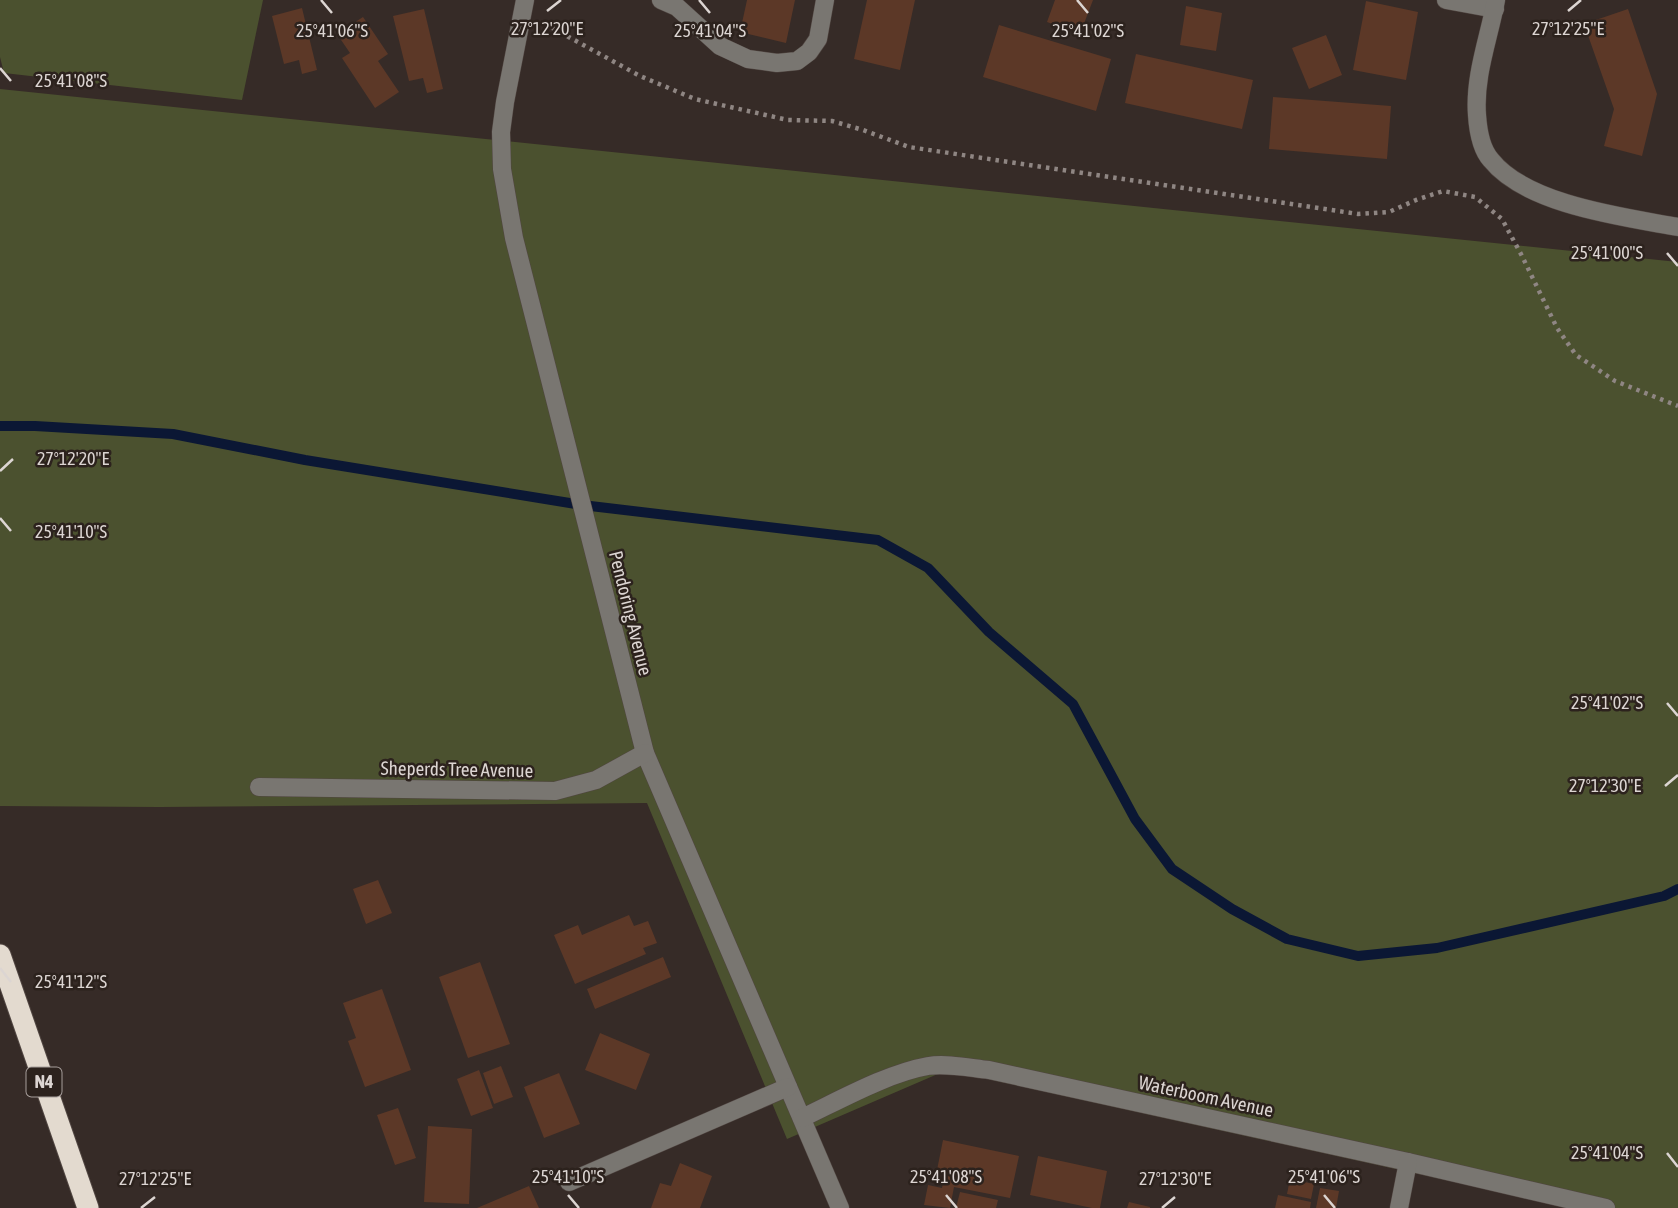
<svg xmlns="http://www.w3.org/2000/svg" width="1678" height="1208" font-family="'Asap Condensed',sans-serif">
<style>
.green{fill:#4b512f}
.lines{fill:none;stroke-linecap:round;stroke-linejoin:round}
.stream{stroke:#0b1734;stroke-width:10}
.building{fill:#5c3827}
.minor-casing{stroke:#514642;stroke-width:19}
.highway-casing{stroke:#514642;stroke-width:23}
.path{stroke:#8f8683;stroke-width:4.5;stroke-dasharray:3.5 5;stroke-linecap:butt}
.minor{stroke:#797671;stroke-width:18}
.highway{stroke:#e3dacf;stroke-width:21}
.ticks{fill:none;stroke:#dcd5d2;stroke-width:2.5}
.labels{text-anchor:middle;stroke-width:5;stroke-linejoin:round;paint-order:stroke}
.shield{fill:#2c221d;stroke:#a79f9c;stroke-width:2}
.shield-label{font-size:18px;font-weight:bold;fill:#dcd5d2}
.street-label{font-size:19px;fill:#dcd5d2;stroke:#2c221d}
.ticks-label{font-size:18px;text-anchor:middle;fill:#dcd5d2;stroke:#2c221d;stroke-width:5;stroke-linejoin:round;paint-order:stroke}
</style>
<rect width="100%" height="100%" fill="#362b27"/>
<g class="green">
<path d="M0 0H263L242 100 4 73 0 57Z"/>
<path d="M0 89 1678 262V1208H1572L947 1070 787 1139 647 803 160 807 0 806Z"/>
</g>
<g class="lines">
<path class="stream" d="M0 426H35L173 434 305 460 582 505 878 540 928 568 989 632 1073 704 1135 819 1172 869 1232 909 1287 939 1358 956 1437 948 1664 896 1678 889"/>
</g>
<g class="building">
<path d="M747 0H795L786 43 740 32Z"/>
<path d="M867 0H915L900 70 854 59Z"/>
<path d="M1055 0H1093L1080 34 1047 22Z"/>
<path d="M1366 1 1418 12 1406 80 1353 70Z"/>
<path d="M1186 6 1222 13 1216 51 1180 45Z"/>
<path d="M302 8 317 70 302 74 299 60 284 64 272 16Z"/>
<path d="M424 9 443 89 427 93 423 78 409 81 393 16Z"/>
<path d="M1628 9 1657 94 1642 156 1604 146 1614 109 1584 24Z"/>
<path d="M363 17 388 54 378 61 399 92 375 108 342 58 350 53 337 34Z"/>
<path d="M999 25 1111 59 1096 111 983 77Z"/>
<path d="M1326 35 1342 75 1309 89 1292 48Z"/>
<path d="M1136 54 1253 80 1242 129 1125 103Z"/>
<path d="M1273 97 1391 106 1387 159 1269 149Z"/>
<path d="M378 880 392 913 366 924 353 889Z"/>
<path d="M629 915 634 926 648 921 657 943 643 948 646 954 575 984 554 935 578 925 582 935Z"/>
<path d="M663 957 671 977 595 1009 587 989Z"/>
<path d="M480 962 510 1044 468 1058 439 977Z"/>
<path d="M382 989 411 1070 365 1087 348 1041 356 1038 343 1003Z"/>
<path d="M600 1033 650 1054 636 1090 585 1070Z"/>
<path d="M501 1066 513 1097 494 1104 483 1073Z"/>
<path d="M479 1070 493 1108 471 1116 457 1079Z"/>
<path d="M559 1073 580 1124 544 1138 524 1087Z"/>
<path d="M398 1108 416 1158 395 1165 377 1115Z"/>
<path d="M428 1126 472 1129 469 1204 424 1202Z"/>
<path d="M943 1140 1019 1156 1010 1198 954 1187 950 1208 924 1205 928 1185 942 1188 945 1172 937 1170Z"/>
<path d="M1038 1156 1107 1171 1100 1208H1092L1030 1195Z"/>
<path d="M680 1163 712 1176 700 1208H651L660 1183 671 1186Z"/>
<path d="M1290 1179 1314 1184 1311 1199 1287 1194Z"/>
<path d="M529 1186 539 1208H477Z"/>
<path d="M1320 1188 1339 1191 1336 1208H1316Z"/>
<path d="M960 1192 998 1200 996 1208H956Z"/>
<path d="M1278 1195 1311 1202 1310 1208H1275Z"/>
<path d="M1129 1202 1150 1207V1208H1127Z"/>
</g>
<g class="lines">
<defs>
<g id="minor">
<path d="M525 0 505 102 501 132 502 169 514 238 645 753 840 1208"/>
<path d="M661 0 677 7 720 46 748 59 777 63 797 61 809 52 818 39 825 0"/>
<path d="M1446 0 1495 9"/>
<path d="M1496 0C1489 38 1474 76 1477 115 1478 130 1481 149 1491 160 1527 205 1624 217 1678 227"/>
<path d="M259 787 555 791 596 780 645 753"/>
<path d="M802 1118C840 1100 888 1073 928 1066 947 1063 970 1068 989 1070L1408 1162 1606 1208"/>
<path d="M569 1182 788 1087"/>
<path d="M1399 1208 1408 1162"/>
</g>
<path id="highway" d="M0 955 88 1208"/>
</defs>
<use href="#minor" class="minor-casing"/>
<use href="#highway" class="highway-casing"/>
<path class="path" d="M545 24 640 76 695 99 788 120 832 121 863 130 909 147 1358 214 1389 212 1416 200 1443 191 1475 197 1502 219 1522 256 1557 328 1576 355 1615 381 1678 406"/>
<use href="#minor" class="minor"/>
<use href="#highway" class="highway"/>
</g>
<path class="ticks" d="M321 0 332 13M699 0 710 13M1077 0 1088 13M547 11 561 0M1568 11 1581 0M0 68 11 81M1667 253 1678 266M0 471 13 459M0 518 11 531M1667 703 1678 716M1665 786 1678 775M0 968 11 982M1667 1153 1678 1167M568 1195 579 1208M946 1195 957 1208M1324 1195 1335 1208M141 1208 155 1197M1162 1208 1175 1197"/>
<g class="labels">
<rect class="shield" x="26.5" y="1067.5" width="35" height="29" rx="5"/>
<g class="shield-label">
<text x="44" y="1088">N4</text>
</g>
<g class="street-label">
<text transform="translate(631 613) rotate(76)" y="7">Pendoring Avenue</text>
<text transform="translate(457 769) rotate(1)" y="7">Sheperds Tree Avenue</text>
<text transform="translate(1206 1096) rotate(12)" y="7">Waterboom Avenue</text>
</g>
</g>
<g class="ticks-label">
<text x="547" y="35">27°12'20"E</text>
<text x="1568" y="35">27°12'25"E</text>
<text x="332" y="37">25°41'06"S</text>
<text x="710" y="37">25°41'04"S</text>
<text x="1088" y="37">25°41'02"S</text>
<text x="71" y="87">25°41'08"S</text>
<text x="1607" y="259">25°41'00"S</text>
<text x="73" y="465">27°12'20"E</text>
<text x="71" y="538">25°41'10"S</text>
<text x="1607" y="709">25°41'02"S</text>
<text x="1605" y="792">27°12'30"E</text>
<text x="71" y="988">25°41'12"S</text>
<text x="1607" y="1159">25°41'04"S</text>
<text x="568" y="1183">25°41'10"S</text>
<text x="946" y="1183">25°41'08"S</text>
<text x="1324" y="1183">25°41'06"S</text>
<text x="155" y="1185">27°12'25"E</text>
<text x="1175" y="1185">27°12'30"E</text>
</g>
</svg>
